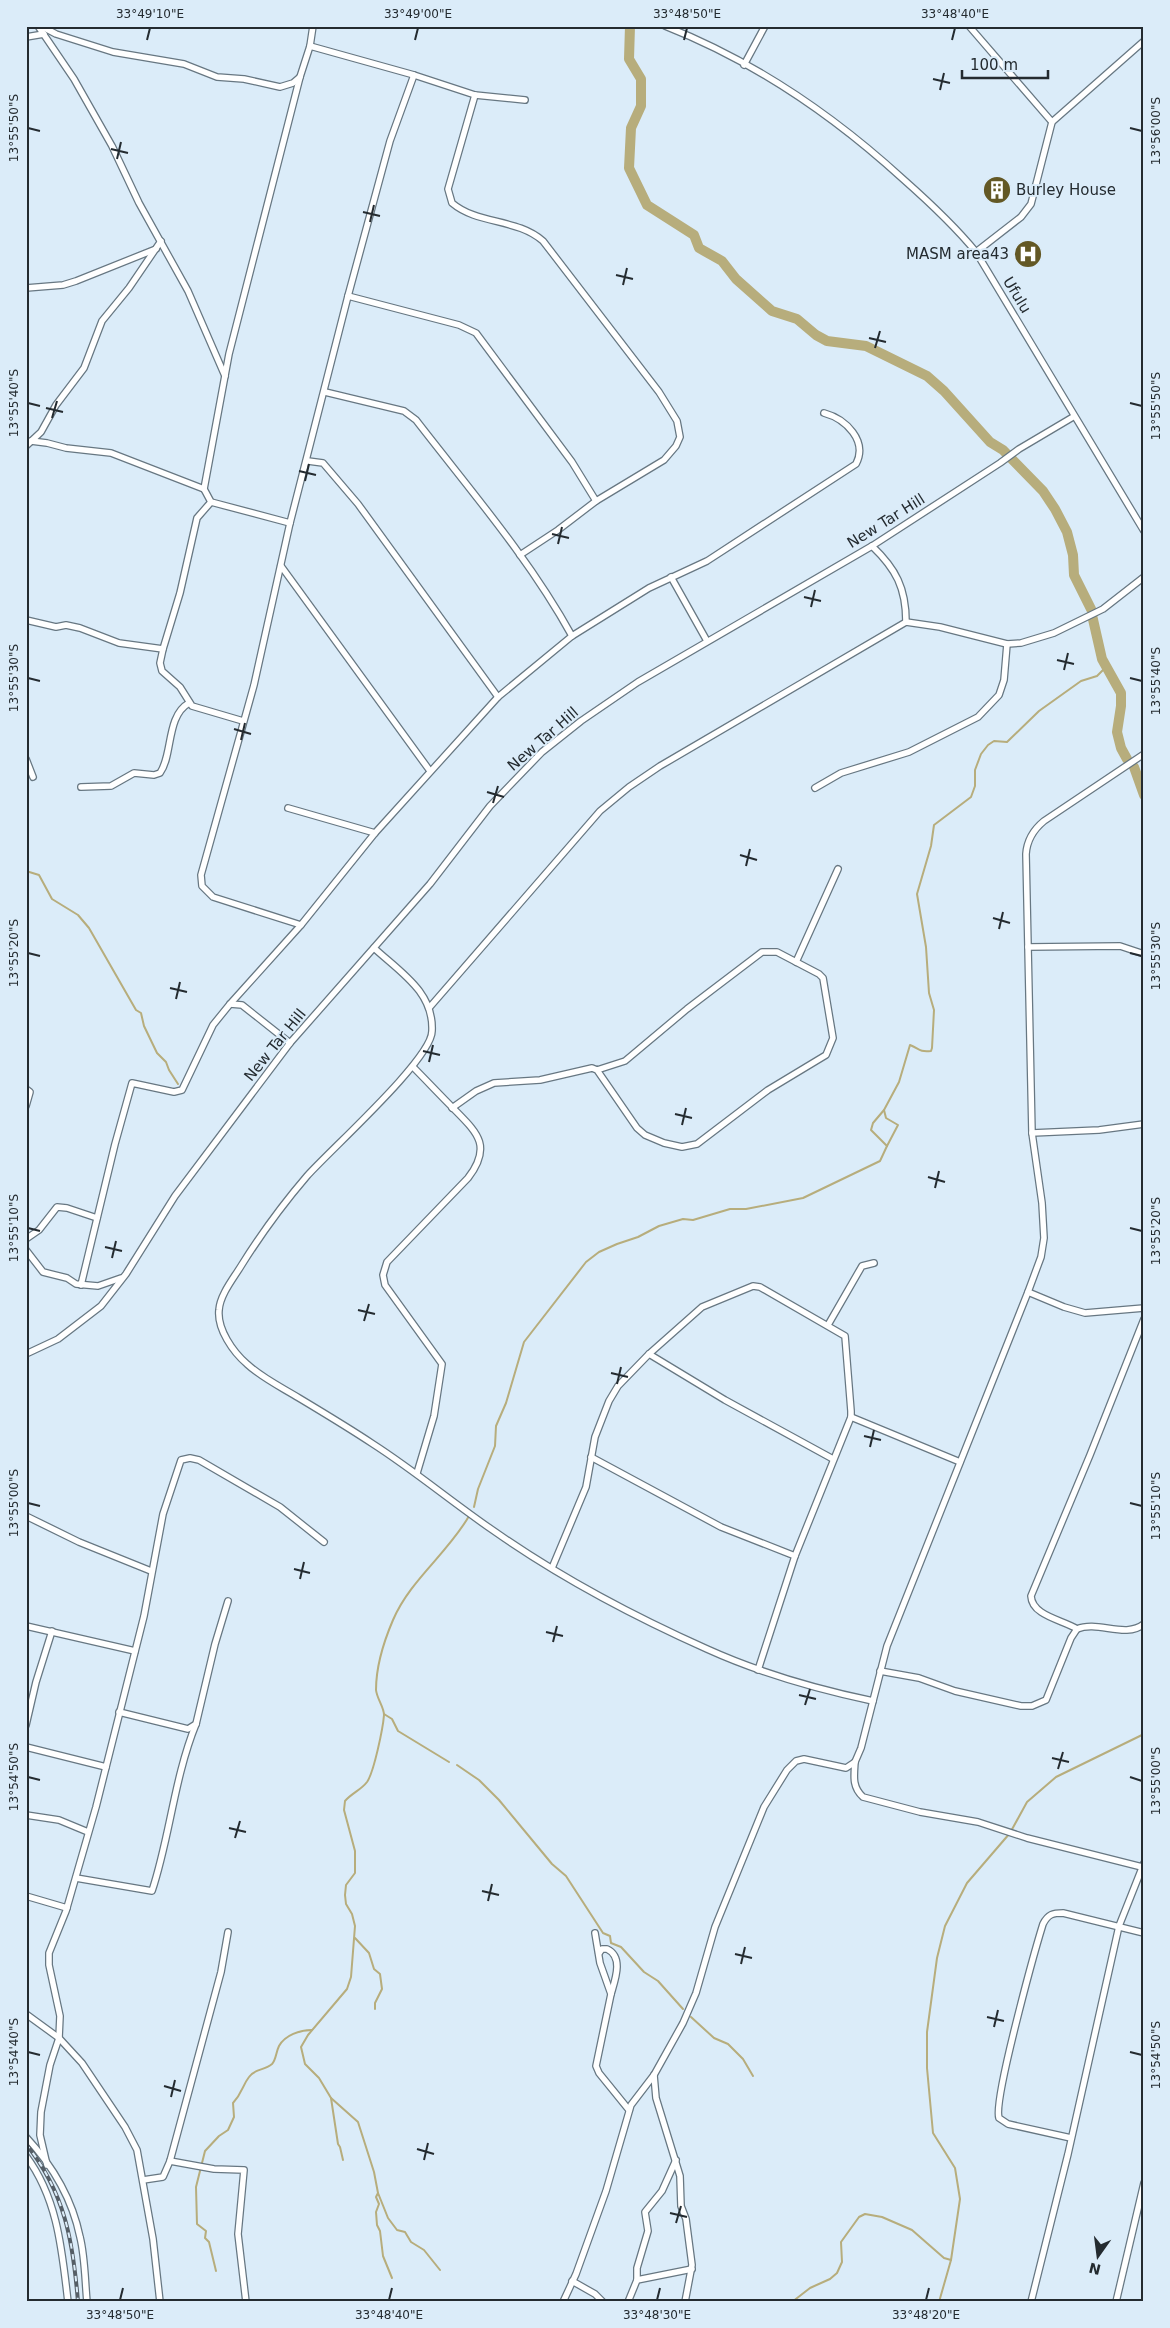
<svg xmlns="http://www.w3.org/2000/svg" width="1170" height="2328" font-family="'DejaVu Sans',sans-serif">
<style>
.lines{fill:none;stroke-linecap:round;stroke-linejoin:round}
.stream{stroke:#b7ad7c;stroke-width:2}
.river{stroke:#b7ad7c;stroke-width:10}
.minor-casing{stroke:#677782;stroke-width:8}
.minor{stroke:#fff;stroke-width:5.5}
.rail-casing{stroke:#555e66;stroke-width:4}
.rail{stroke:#dbecf9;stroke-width:2;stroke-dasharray:5.5;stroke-linecap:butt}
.ticks{fill:none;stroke:#242b30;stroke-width:2}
.labels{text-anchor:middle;stroke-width:4;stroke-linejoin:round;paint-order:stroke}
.poi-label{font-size:15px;fill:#242b30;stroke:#dbecf9;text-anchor:start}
.street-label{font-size:15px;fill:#242b30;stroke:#dbecf9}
.neatline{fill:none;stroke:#242b30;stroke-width:2}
.ticks-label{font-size:12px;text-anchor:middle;fill:#242b30}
</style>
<rect width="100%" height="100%" fill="#dbecf9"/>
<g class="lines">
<g class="stream">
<path d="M26 370H27"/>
<path d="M26 871 39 875 52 899 78 915 89 928 136 1010 141 1013 144 1026 157 1053 166 1062 169 1070 178 1084"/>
<path d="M884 1110 886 1118 898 1125 887 1146"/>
<path d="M474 1507 478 1489 495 1446 496 1426 506 1403 524 1342 586 1262 599 1252 617 1244 638 1237 659 1226 683 1219 693 1220 730 1209H746L803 1198 880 1161 887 1146 871 1130 873 1123 884 1110 899 1082 910 1045C920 1049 918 1052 931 1051L932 1048 934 1010 929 993 926 947 917 894 931 846 934 825 971 797 975 786V770L981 754 988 745 994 741 1007 742 1039 711 1081 681 1097 676 1106 667"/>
<path d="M384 1714 392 1719 398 1731 449 1762"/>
<path d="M457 1765 479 1780 499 1800 552 1864 566 1876 603 1933 610 1936 611 1943 621 1947 644 1972 658 1981 683 2009"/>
<path d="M355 1938 369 1953 374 1969 380 1974 382 1989 375 2003V2009"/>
<path d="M691 2017 714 2038 728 2044 743 2059 753 2076"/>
<path d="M331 2098 338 2144 340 2147 343 2160"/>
<path d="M378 2193 376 2197 379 2204 376 2212 377 2225 380 2231 383 2256 392 2278"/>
<path d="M440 2270 424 2250 411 2242 405 2232 397 2230 388 2218 378 2193 374 2172 358 2122 331 2098 319 2078 305 2064 301 2047 308 2035 347 1989 351 1977 355 1926 352 1914 346 1904 345 1895 346 1885 355 1873V1851L344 1810 345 1801C352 1793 361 1790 367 1782 374 1772 383 1728 384 1715 384 1707 377 1699 376 1690 376 1667 384 1641 393 1620 410 1580 448 1553 469 1516"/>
<path d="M216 2271 209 2242 205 2238 206 2231 197 2224 196 2187 205 2151 219 2136 228 2130 234 2117 233 2103C243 2092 242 2086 249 2077 255 2068 264 2071 272 2064 276 2060 276 2052 279 2046 285 2035 300 2030 312 2030"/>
<path d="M792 2302 810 2288 830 2279 837 2273 842 2262 841 2242 859 2217 865 2214 882 2217 912 2230 944 2258 951 2260"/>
<path d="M939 2302 951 2260 960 2199 955 2168 933 2133 927 2068V2032L937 1958 945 1926 967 1883 1010 1833 1027 1802 1056 1777 1144 1734"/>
</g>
<g class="river">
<path d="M630 26 629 59 641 79V106L631 128 629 168 647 205 694 235 699 248 722 261 736 279 772 311 797 319 816 335 827 341 866 346 927 376 944 391 990 442 1003 450 1043 491 1055 509 1067 532 1073 555 1074 575 1091 609"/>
<path d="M1092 615 1102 659 1121 693V706L1117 732 1121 748 1127 759"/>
<path d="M1134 767 1144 795"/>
</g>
<defs>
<g id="minor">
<path d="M38 26 74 79 112 146 139 203 188 291 225 376"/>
<path d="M41 26 56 34 113 52 184 64 217 77 244 79 280 87 293 83 300 77 310 46 313 26"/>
<path d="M665 26C754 61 833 115 903 179 929 202 954 225 976 252L1144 531"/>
<path d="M969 26 1052 122"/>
<path d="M26 37 44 34"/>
<path d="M310 46 414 75 475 95 525 100"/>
<path d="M744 65 765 26"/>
<path d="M475 95 448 189 452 203C478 225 517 218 543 241L659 392 677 421 680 437 676 446 664 460 596 501 558 530 520 555"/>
<path d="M976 252 1021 217 1031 204 1052 122 1144 41"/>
<path d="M26 288 63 285 76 281 156 249"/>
<path d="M348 296 459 325 476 333 572 462 596 501"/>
<path d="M325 392 404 411 416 420C470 490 529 558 572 636"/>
<path d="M31 441 47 443 66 448 111 453 204 489"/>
<path d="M26 446 41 432 56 405 84 368 102 321 129 288 161 241"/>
<path d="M308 461 323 463 358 504 498 697"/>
<path d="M211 502 197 518 180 593 163 649 160 663 162 671 180 687 192 706 243 721"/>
<path d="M290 523 211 502 204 489 229 354 300 77"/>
<path d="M872 546C896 569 906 588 906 622"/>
<path d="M281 566 430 771"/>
<path d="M671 577 707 641"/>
<path d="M26 620 56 627 66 625 80 628 119 643 163 649"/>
<path d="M26 759 33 777"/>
<path d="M81 787 111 786 134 773 154 775 160 773C173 755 166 716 189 703"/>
<path d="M815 788 841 773 909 752 978 717 999 695 1004 680 1007 644"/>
<path d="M288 808 375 833"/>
<path d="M301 925 213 897 202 886 201 875 254 685 290 523 348 296 390 141 414 75"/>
<path d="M1028 947 1120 946 1144 954"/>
<path d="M374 948C400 972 434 992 432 1031 432 1059 331 1149 307 1176 283 1204 261 1234 241 1266 233 1279 220 1295 219 1310 217 1329 233 1352 247 1364 262 1378 281 1387 299 1398 324 1413 349 1428 373 1444 415 1471 453 1503 494 1531 561 1578 633 1616 707 1649 760 1673 816 1689 873 1701"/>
<path d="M796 962 838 869"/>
<path d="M230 1004 242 1005 290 1043"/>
<path d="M429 1008 600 811 629 787 660 766 906 622 940 627 1007 644 1021 643 1054 633 1103 609 1144 577"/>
<path d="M413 1067C426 1080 438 1093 451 1106 475 1131 494 1144 468 1178L387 1262 383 1275 385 1285 442 1364 434 1416 417 1473"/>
<path d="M26 1089 30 1092 26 1106"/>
<path d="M452 1108 476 1091 494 1083 540 1080 592 1068 597 1070 625 1061 687 1009 762 952H777L819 974 823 978 833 1038 826 1055 768 1090 697 1144 682 1147 664 1143 645 1135 637 1128 597 1070"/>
<path d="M1032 1133 1099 1130 1144 1124"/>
<path d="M26 1239 39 1230 57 1207 67 1208 97 1218"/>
<path d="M26 1250 43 1272 67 1278 76 1284 98 1286 121 1278"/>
<path d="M81 1285 115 1144 132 1083 174 1092 182 1090 213 1025 230 1004 301 925 375 833 498 697 572 636 649 588 707 561 856 464C868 441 846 419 824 413"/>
<path d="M1028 1292 1064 1307 1085 1313 1144 1308"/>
<path d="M828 1325 862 1266 874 1263"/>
<path d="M26 1354 58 1339 101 1306 126 1274 175 1196 290 1043 430 884 490 806 542 752 581 721 638 682 872 546 1000 463 1019 449 1073 417"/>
<path d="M649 1354 725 1400 833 1459"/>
<path d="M851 1417 960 1462"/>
<path d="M591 1457 721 1527 795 1556"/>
<path d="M26 1516 79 1542 151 1571"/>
<path d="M552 1568 586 1487 595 1437 609 1401 618 1386 649 1354 702 1307 753 1286 760 1287 845 1336 851 1411V1417L795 1556 758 1670"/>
<path d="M26 1626 135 1651"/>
<path d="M1077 1629C1063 1620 1032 1616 1031 1596L1090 1455 1144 1319"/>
<path d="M880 1671 919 1678 955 1691 1021 1706H1032L1046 1700 1071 1638 1077 1629C1098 1620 1125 1639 1144 1624"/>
<path d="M119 1712 188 1729 196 1724 215 1644 228 1601"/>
<path d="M26 1725 36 1682 52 1631"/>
<path d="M26 1747 106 1767"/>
<path d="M855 1762C854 1776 852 1787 863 1797L920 1812 978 1822 1027 1838 1142 1867"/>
<path d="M26 1815 59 1820 88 1832"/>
<path d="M76 1878 152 1891C170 1837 174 1778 196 1724"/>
<path d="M26 1896 67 1908"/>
<path d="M595 1933 600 1963 611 1994 596 2066 599 2073 629 2110"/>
<path d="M599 1953 602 1949H607C624 1957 615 1980 611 1994"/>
<path d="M26 2014 59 2038 82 2063 125 2127 137 2150 153 2239 160 2302"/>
<path d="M654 2075 656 2098 680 2176 681 2206 686 2219 692 2265 685 2302"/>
<path d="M26 2137C53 2166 72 2198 80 2237 85 2257 85 2281 87 2302"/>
<path d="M1071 2138 1008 2124 999 2118C993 2101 1035 1950 1043 1924 1048 1914 1053 1913 1063 1913L1144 1933"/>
<path d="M26 2156C58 2199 62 2251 68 2302"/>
<path d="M170 2161 214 2169 244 2170 238 2234 246 2302"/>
<path d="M47 2165 40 2135 41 2112 50 2065 59 2038 60 2016 49 1965V1953L66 1911 96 1807 144 1616 163 1514 181 1460 190 1458 199 1460 280 1507 324 1542"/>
<path d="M143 2180 163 2177 170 2161 221 1972 228 1932"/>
<path d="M637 2280V2268L648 2231 645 2212 662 2191 676 2160"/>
<path d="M572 2281 595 2294 603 2302"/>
<path d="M563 2302 576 2274 606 2191 631 2105 654 2075 683 2023 696 1993 715 1927 764 1807 787 1770 796 1761 804 1759 846 1768 855 1762 861 1748 887 1646 1028 1292 1041 1257 1044 1238 1042 1203 1032 1133 1026 854C1027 840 1033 830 1044 821L1144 754"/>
<path d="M628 2302 637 2280 692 2269"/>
<path d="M1031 2302 1068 2154 1119 1926 1144 1863"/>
<path d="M1116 2302 1144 2183"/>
</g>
</defs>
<use href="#minor" class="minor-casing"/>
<use href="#minor" class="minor"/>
<defs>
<path id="rail" d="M26 2144C65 2193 73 2241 78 2302"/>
</defs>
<use href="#rail" class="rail-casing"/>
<use href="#rail" class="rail"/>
</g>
<path class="ticks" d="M147 40 150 28M415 40 418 28M684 40 687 28M952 40 955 28M933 79 950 83M940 90 944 73M28 128 40 131M1130 128 1142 131M111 149 128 153M117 159 121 142M363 212 380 216M370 222 374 205M616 275 633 279M623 285 627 268M869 338 886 342M875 348 880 331M28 403 40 406M1130 403 1142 406M46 408 63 412M52 418 57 401M299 471 316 475M305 481 309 464M552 534 569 538M558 544 562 527M804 597 821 601M811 607 815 590M1057 660 1074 664M1064 670 1068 653M28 678 40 681M1130 678 1142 681M234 729 251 734M241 740 245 723M487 792 504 797M493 803 498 786M740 855 757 860M746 866 750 849M993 918 1010 923M999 929 1003 912M28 953 40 956M1130 953 1142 956M170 988 187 992M176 999 180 982M423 1051 440 1055M429 1062 433 1045M675 1114 692 1118M682 1125 686 1108M928 1177 945 1182M935 1188 939 1171M28 1228 40 1231M1130 1228 1142 1231M105 1247 122 1251M112 1258 116 1241M358 1310 375 1314M364 1321 369 1304M611 1373 628 1377M617 1384 621 1367M864 1436 881 1440M870 1447 874 1430M28 1503 40 1506M1130 1503 1142 1506M294 1569 310 1573M300 1579 304 1562M546 1632 563 1636M553 1642 557 1626M799 1695 816 1699M805 1705 810 1689M1052 1758 1069 1762M1058 1769 1063 1752M28 1777 40 1780M1130 1777 1142 1781M229 1828 246 1832M235 1838 240 1821M482 1891 499 1895M488 1901 492 1884M735 1954 752 1958M741 1964 745 1947M987 2017 1004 2021M994 2027 998 2010M28 2052 40 2055M1130 2052 1142 2055M164 2086 181 2091M171 2097 175 2080M417 2149 434 2154M424 2160 428 2143M670 2213 687 2217M676 2223 681 2206M120 2300 123 2288M389 2300 392 2288M657 2300 660 2288M926 2300 929 2288"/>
<defs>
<symbol id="building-disc" viewBox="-11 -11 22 22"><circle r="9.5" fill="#635825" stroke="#dbecf9"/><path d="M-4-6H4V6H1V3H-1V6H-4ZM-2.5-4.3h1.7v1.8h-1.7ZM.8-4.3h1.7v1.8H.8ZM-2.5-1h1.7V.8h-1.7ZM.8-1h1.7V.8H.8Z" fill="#fff"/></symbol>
<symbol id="hospital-disc" viewBox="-11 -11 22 22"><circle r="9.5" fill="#635825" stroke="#dbecf9"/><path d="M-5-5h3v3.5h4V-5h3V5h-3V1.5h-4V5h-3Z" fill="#fff"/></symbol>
</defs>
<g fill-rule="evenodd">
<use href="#building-disc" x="981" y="174" width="32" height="32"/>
<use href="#hospital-disc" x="1012" y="238" width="32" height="32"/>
</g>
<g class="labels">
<g class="poi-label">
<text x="1016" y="195">Burley House</text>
<text x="1009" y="259" text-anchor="end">MASM area43</text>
</g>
<g class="street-label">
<text transform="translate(1017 295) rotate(59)" y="5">Ufulu</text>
<text transform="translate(886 521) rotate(-32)" y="5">New Tar Hill</text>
<text transform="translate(543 739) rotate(-41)" y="5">New Tar Hill</text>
<text transform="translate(275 1045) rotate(-51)" y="5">New Tar Hill</text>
</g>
</g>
<rect width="1170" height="2328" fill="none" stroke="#dbecf9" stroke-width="55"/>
<g transform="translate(1098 2256) rotate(194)" stroke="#dbecf9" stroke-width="4" paint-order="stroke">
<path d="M0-4L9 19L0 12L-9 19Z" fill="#242b30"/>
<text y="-8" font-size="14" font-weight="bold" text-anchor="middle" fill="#242b30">N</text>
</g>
<path d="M962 70v8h86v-8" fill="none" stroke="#242b30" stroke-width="2.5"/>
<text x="970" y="70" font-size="15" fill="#242b30" stroke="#dbecf9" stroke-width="4" paint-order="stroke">100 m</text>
<rect x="28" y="28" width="1114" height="2272" class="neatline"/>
<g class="ticks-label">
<text x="150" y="18">33°49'10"E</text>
<text x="418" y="18">33°49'00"E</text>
<text x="687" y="18">33°48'50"E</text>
<text x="955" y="18">33°48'40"E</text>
<text transform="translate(14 128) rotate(-90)" y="4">13°55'50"S</text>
<text transform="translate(1156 131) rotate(-90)" y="4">13°56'00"S</text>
<text transform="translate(14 403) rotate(-90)" y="4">13°55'40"S</text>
<text transform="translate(1156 406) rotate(-90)" y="4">13°55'50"S</text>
<text transform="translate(14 678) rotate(-90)" y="4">13°55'30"S</text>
<text transform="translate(1156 681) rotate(-90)" y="4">13°55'40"S</text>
<text transform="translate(14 953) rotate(-90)" y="4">13°55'20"S</text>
<text transform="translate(1156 956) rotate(-90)" y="4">13°55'30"S</text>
<text transform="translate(14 1228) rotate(-90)" y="4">13°55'10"S</text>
<text transform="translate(1156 1231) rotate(-90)" y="4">13°55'20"S</text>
<text transform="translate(14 1503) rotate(-90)" y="4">13°55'00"S</text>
<text transform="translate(1156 1506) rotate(-90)" y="4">13°55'10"S</text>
<text transform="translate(14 1777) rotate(-90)" y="4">13°54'50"S</text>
<text transform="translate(1156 1781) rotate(-90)" y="4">13°55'00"S</text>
<text transform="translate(14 2052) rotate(-90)" y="4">13°54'40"S</text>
<text transform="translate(1156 2055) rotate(-90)" y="4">13°54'50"S</text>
<text x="120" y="2319">33°48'50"E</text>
<text x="389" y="2319">33°48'40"E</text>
<text x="657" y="2319">33°48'30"E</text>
<text x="926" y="2319">33°48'20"E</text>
</g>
</svg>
